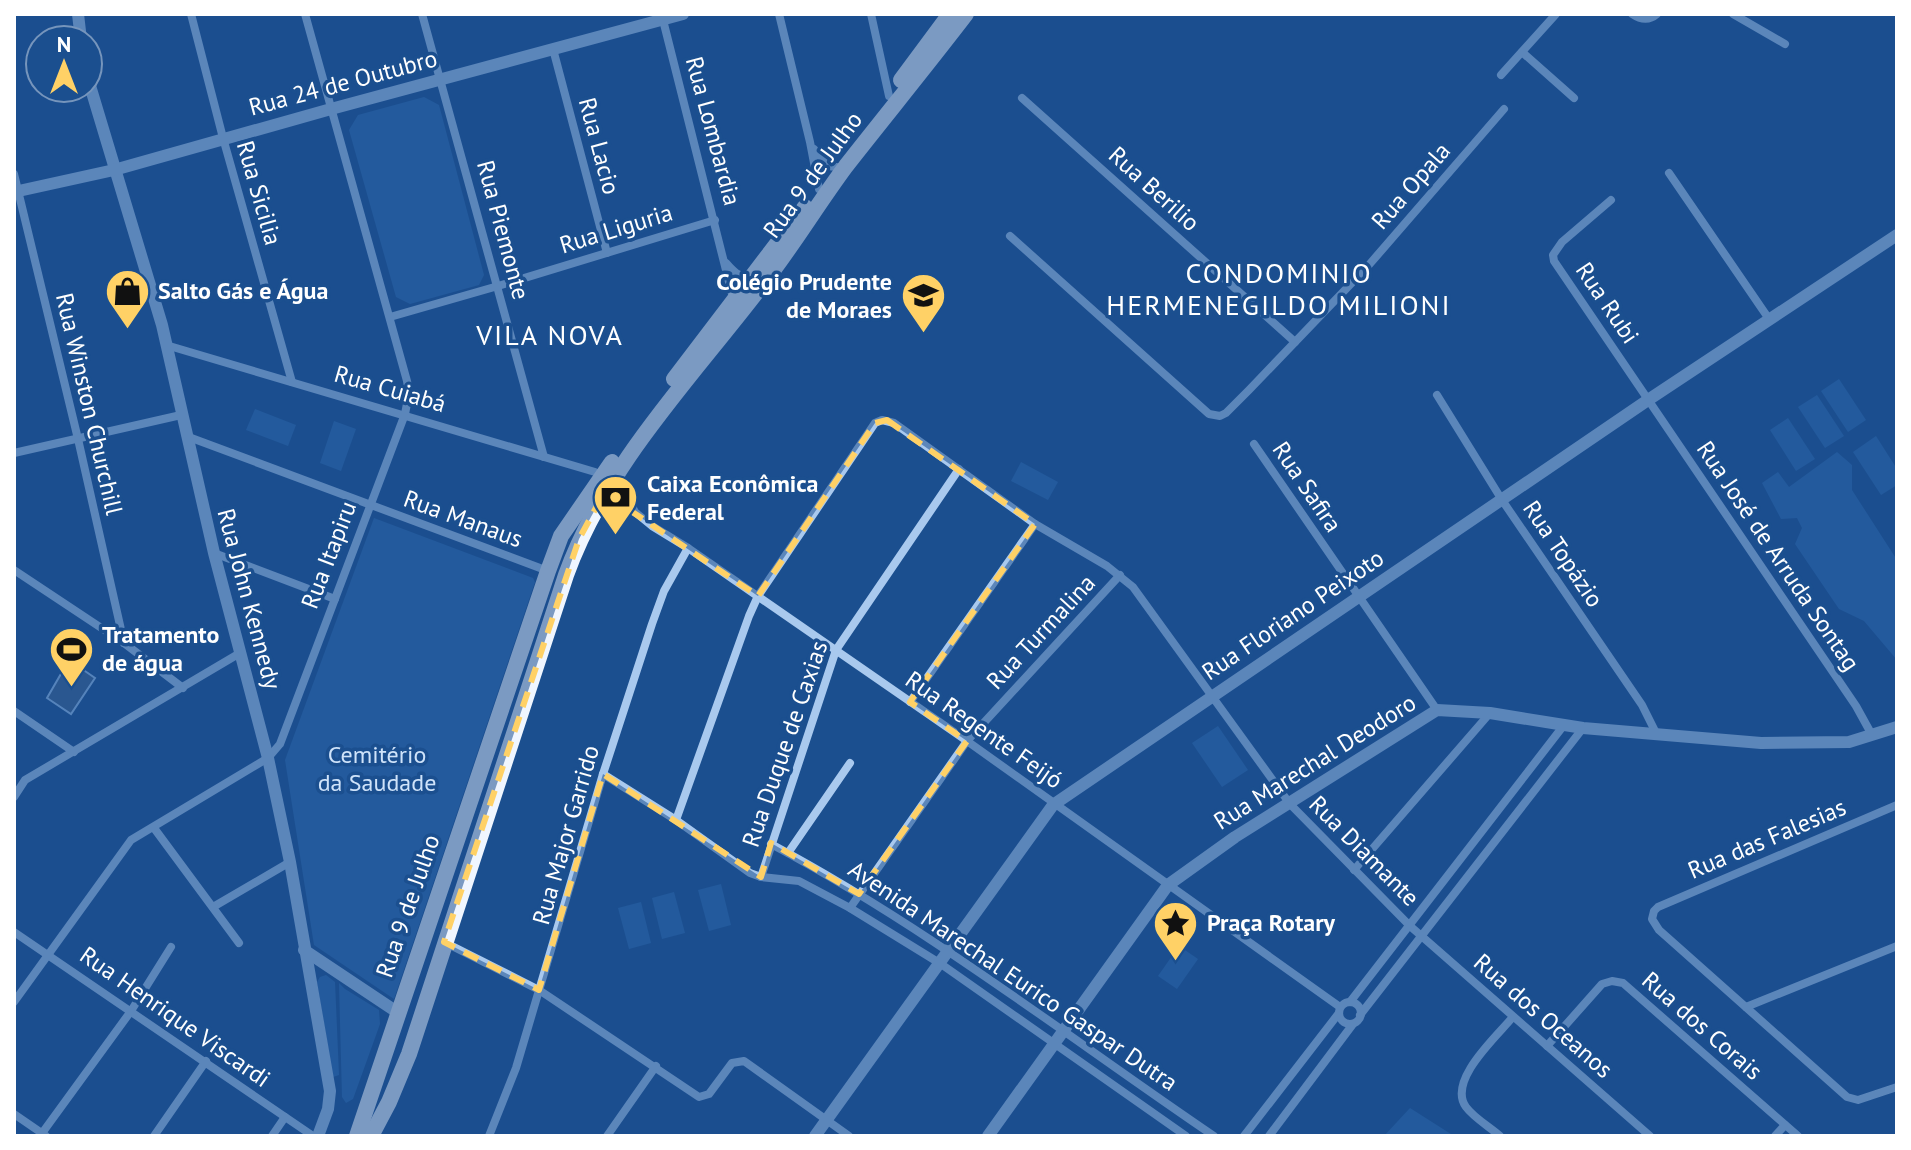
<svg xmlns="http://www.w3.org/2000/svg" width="1911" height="1150" font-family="'PT Sans',sans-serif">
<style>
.green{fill:#2e69ad}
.water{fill:#3c6290;stroke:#9cc4f0;stroke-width:2}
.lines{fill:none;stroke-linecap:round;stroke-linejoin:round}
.minor{stroke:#a9c9ee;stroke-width:8}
.tertiary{stroke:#a9c9ee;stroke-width:12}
.primary{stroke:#f0f6ff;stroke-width:16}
.marked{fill:none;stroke:#ffd166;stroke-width:6;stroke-dasharray:16 10;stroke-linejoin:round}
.labels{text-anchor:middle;stroke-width:7;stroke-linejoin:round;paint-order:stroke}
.street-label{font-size:24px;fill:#fff;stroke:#1b4f8f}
.poi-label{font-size:24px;font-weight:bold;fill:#fff;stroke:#1b4f8f;text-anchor:start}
.park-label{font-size:24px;fill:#cfe3fa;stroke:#1b4f8f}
.quarter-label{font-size:28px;letter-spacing:2px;fill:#fff;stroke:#1b4f8f}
</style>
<rect width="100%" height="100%" fill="#1b4f8f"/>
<g class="green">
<path d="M424 97 439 105 484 275 479 285 410 304 396 297 349 130 358 115Z"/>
<path d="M1839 379 1866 420 1848 432 1821 391Z"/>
<path d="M1817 395 1844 436 1825 448 1798 407Z"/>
<path d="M255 409 296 425 288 446 246 430Z"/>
<path d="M1788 418 1815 459 1796 471 1770 430Z"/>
<path d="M334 421 356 429 341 471 320 463Z"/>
<path d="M1876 436 1897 469V485L1881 495 1853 452Z"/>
<path d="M1837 452 1852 465V490L1897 560V660L1864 621 1839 609 1795 544 1802 528 1797 518 1781 519 1762 483 1778 472 1789 487Z"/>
<path d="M1021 462 1058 482 1048 500 1011 481Z"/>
<path d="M374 518 533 578 535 582 394 999 314 945 285 760Z"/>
<path d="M1218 726 1248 770 1222 787 1192 743Z"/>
<path d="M721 884 731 925 709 931 698 890Z"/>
<path d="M674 892 685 933 662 939 652 898Z"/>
<path d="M641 902 651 943 629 949 618 908Z"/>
<path d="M1179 946 1198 959 1177 989 1158 976Z"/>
<path d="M326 975 335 982 339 1075 333 1077 317 982 320 977Z"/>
<path d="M339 983 345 989 379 1010 380 1024 353 1099 346 1103 342 1097Z"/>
<path d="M1410 1108 1454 1136H1384Z"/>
</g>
<path class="water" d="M69 660 95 678 71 714 47 698Z"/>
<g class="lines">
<g class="minor">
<path d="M191 14 223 138 292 382"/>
<path d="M422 14 544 457"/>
<path d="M779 14 810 142 819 189"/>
<path d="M871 14 889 96"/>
<path d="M1632 14C1641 20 1649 21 1657 14"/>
<path d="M1733 14 1785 44"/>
<path d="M663 20 733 298"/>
<path d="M553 49 607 253"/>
<path d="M1522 52 1574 98"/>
<path d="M1501 75 1556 14"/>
<path d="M1022 98 1295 342"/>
<path d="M814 149 828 166 844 168"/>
<path d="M1669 173 1769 319"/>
<path d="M14 174 78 439 124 643"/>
<path d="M1611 200 1562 242 1553 255 1554 261 1856 706 1872 735"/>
<path d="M1010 236 1209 414 1220 416 1226 413 1249 390 1368 266 1504 109"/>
<path d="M726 263C733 271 739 278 750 276"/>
<path d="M390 317 498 286 715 220"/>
<path d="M166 345 595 472 624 491 635 512 652 526 688 548 967 741 1340 1007"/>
<path d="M1437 395 1502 500 1642 705 1657 735"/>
<path d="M186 436 548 571"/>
<path d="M1254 444 1437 710"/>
<path d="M14 453 181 415"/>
<path d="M606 493 613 494 631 509"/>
<path d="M1035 524 1107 566 1133 587 1290 804 1410 926 1650 1136"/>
<path d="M214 553 335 599"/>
<path d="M14 570 124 643 183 688"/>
<path d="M14 711 74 752"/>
<path d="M603 774 676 820 750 873 761 877 799 881 850 908 941 964 1186 1136"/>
<path d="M14 797 25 780 240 653"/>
<path d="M1897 805 1658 907 1654 911 1652 919 1659 930 1847 1097 1858 1100 1897 1087"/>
<path d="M676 820 749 616 758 596 875 423 882 420 894 423 1035 524 910 702"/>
<path d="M154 828 239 943"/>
<path d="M771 844C927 927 1068 1037 1214 1136"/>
<path d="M788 853 850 763"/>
<path d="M1354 870 1490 713"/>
<path d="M761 877 836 650 959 469"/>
<path d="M213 907 290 862"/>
<path d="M850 908 967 741 1120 575"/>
<path d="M14 932 313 1136"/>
<path d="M446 943 539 990 699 1097 709 1094 732 1063 744 1061 849 1136"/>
<path d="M14 1002 131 840 268 758 280 744 405 414 409 393 407 381 305 14"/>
<path d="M1350 1002 1564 725"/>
<circle cx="1350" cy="1013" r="11"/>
<path d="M1746 1007 1897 946"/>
<path d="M1360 1015 1583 728"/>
<path d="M1547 1046 1602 984 1612 981 1623 983 1798 1136"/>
<path d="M14 1114 46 1136"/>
<path d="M40 1136 131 1011 171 947"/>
<path d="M154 1136 206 1061"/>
<path d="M272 1136 285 1117"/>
<path d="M489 1136 516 1068 603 774 652 624 664 591 688 548"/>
<path d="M607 1136 656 1066"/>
<path d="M1244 1136 1339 1013"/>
<path d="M1269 1136 1353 1024"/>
<path d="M1500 1136C1490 1127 1474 1118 1466 1107 1447 1081 1496 1037 1512 1018"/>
<path d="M1775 1136 1785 1125"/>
</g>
<g class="tertiary">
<path d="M78 14 81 40"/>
<path d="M88 79 162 325 214 553 268 758 290 862 330 1091 328 1109 318 1136"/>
<path d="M14 192 114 170 331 109 683 14"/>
<path d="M304 950 397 1012"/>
<path d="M815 1136 1053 805 1648 400 1897 235"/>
<path d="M988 1136 1168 885 1235 837 1437 710 1490 713 1583 728 1761 743 1849 742 1897 727"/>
</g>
<g class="primary">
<path d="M901 80 950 14"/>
<path d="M674 379 805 207"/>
<path d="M357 1136 548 571 561 536 612 462"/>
<path d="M371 1136 389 1102 409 1054 566 575C606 464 692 377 762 285 792 247 817 205 846 166 886 115 927 65 966 14"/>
</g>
</g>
<path d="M0 0H1911V1150H0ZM887 420 1035 524 910 702 967 741 859 894 771 843 761 877 603 774 539 990 444 942 579 539 604 493 758 596 875 423Z" fill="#1b4f8f" fill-opacity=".55" fill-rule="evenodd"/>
<path class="marked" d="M887 420 1035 524 910 702 967 741 859 894 771 843 761 877 603 774 539 990 444 942 579 539 604 493 758 596 875 423Z"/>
<defs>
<symbol id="shop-pin" viewBox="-11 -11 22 30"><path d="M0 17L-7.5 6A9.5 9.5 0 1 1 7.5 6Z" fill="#ffd166" stroke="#1b4f8f"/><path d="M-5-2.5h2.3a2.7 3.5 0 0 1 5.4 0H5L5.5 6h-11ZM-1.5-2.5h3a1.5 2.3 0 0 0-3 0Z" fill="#111"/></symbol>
<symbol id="school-pin" viewBox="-11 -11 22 30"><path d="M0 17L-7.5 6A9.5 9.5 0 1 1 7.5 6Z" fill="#ffd166" stroke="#1b4f8f"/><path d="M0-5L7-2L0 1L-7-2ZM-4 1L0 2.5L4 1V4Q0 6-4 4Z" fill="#111"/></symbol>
<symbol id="bank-pin" viewBox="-11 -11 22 30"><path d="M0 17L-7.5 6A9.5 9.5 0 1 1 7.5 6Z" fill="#ffd166" stroke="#1b4f8f"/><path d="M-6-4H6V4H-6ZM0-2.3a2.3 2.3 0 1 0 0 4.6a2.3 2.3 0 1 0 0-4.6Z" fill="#111"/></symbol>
<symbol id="stadium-pin" viewBox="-11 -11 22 30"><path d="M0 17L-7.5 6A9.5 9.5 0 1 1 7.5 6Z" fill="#ffd166" stroke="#1b4f8f"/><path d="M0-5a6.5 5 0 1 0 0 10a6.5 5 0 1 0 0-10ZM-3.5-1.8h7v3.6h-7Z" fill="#111"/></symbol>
<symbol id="sight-pin" viewBox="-11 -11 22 30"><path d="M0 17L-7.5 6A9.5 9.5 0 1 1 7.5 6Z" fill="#ffd166" stroke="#1b4f8f"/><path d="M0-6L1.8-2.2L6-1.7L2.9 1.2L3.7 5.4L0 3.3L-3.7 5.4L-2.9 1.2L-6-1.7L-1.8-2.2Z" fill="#111"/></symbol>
</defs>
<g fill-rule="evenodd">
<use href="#shop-pin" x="102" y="266" width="51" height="69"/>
<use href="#school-pin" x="898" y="270" width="51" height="69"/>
<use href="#bank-pin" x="590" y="472" width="51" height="69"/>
<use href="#stadium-pin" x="46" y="624" width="51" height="69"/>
<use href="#sight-pin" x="1150" y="898" width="51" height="69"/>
</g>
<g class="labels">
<g class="street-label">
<text transform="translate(343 83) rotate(-15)" y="8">Rua 24 de Outubro</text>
<text transform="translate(713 131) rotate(75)" y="8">Rua Lombardia</text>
<text transform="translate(599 146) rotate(75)" y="8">Rua Lacio</text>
<text transform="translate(813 175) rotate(-54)" y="8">Rua 9 de Julho</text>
<text transform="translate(1411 186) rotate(-49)" y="8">Rua Opala</text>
<text transform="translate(1154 189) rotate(42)" y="8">Rua Berilio</text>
<text transform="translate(259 193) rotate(74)" y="8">Rua Sicilia</text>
<text transform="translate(616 229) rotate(-17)" y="8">Rua Liguria</text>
<text transform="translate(503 230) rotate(75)" y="8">Rua Piemonte</text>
<text transform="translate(1607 303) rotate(56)" y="8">Rua Rubi</text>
<text transform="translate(390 389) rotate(16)" y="8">Rua Cuiabá</text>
<text transform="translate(89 404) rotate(77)" y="8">Rua Winston Churchill</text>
<text transform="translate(1307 487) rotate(56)" y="8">Rua Safira</text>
<text transform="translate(463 519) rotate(20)" y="8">Rua Manaus</text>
<text transform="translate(1563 554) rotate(56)" y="8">Rua Topázio</text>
<text transform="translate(329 555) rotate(-69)" y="8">Rua Itapiru</text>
<text transform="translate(1778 556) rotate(56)" y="8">Rua José de Arruda Sontag</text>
<text transform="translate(249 599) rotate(75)" y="8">Rua John Kennedy</text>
<text transform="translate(1293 615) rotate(-34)" y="8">Rua Floriano Peixoto</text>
<text transform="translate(1041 632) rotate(-47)" y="8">Rua Turmalina</text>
<text transform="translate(984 730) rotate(35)" y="8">Rua Regente Feijó</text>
<text transform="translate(785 744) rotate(-71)" y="8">Rua Duque de Caxias</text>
<text transform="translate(1315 762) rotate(-32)" y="8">Rua Marechal Deodoro</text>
<text transform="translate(566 835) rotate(-74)" y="8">Rua Major Garrido</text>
<text transform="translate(1767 839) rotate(-23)" y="8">Rua das Falesias</text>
<text transform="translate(1364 851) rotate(45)" y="8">Rua Diamante</text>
<text transform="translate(408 906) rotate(-71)" y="8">Rua 9 de Julho</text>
<text transform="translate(1013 976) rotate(34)" y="8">Avenida Marechal Eurico Gaspar Dutra</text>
<text transform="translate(1543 1016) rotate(41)" y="8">Rua dos Oceanos</text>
<text transform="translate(175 1017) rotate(35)" y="8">Rua Henrique Viscardi</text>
<text transform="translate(1702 1026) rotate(41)" y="8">Rua dos Corais</text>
</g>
<g class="poi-label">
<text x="892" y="290" text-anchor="end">Colégio Prudente<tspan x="892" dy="28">de Moraes</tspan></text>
<text x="158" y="299">Salto Gás e Água</text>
<text x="647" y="492">Caixa Econômica<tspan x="647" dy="28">Federal</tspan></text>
<text x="102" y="643">Tratamento<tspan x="102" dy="28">de água</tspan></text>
<text x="1207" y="931">Praça Rotary</text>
</g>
<g class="park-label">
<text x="377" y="763">Cemitério<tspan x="377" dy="28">da Saudade</tspan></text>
</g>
<g class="quarter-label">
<text x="1279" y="283">CONDOMINIO<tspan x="1279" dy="32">HERMENEGILDO MILIONI</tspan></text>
<text x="550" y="345">VILA NOVA</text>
</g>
</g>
<rect width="1911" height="1150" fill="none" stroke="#ffffff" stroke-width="32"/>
<g transform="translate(64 64)"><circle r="38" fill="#1b4f8f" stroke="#7695bc" stroke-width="2"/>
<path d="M0-6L14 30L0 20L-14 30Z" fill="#ffd166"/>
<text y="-12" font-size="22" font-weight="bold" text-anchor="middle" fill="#ffffff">N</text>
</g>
</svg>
